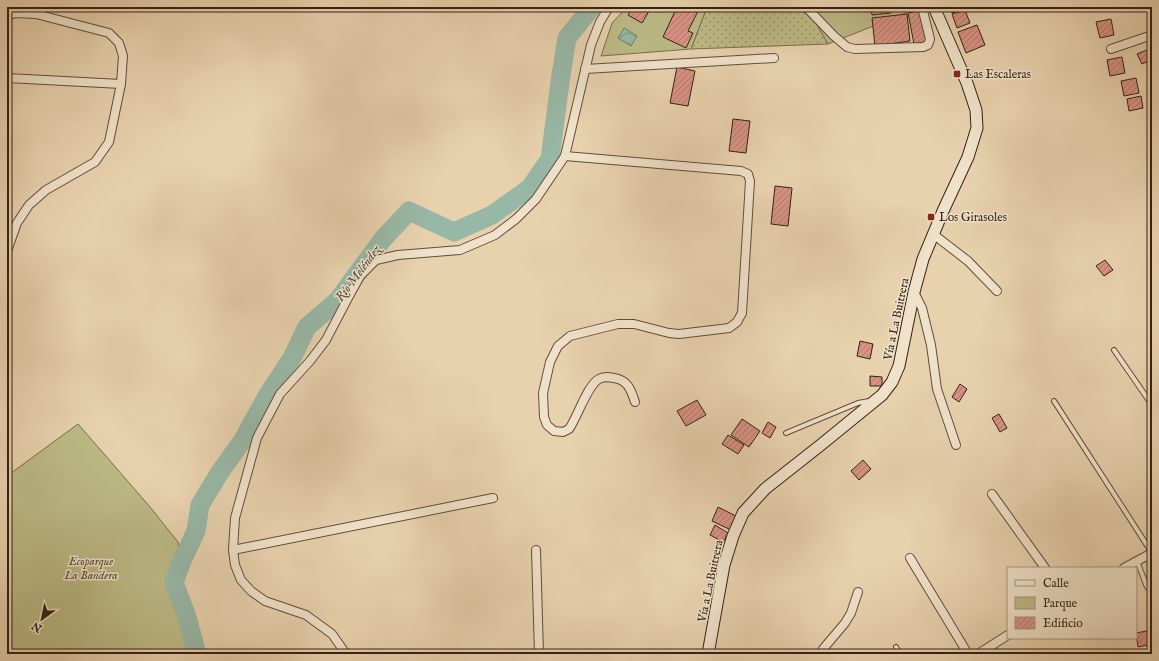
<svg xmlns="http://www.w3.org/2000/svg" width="1159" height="661" font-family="'IM FELL English',serif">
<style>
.grass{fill:url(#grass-dots);stroke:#786e4e}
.green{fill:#bcba86;stroke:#786e4e}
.water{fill:url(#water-waves);stroke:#707c6d}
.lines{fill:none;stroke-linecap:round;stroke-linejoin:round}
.river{stroke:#98b8a7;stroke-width:19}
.building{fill:url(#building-hatch);stroke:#342116}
.lane-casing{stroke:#614d3c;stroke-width:6}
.street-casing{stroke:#614d3c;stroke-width:10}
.secondary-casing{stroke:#342116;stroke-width:13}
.lane{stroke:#f0e2ca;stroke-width:4}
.street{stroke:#f0e2ca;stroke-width:8}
.secondary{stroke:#f0e2ca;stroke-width:11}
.poi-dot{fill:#8f2418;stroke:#f0e2ca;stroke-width:1.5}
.labels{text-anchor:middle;stroke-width:3;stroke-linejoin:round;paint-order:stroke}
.poi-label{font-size:12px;fill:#342116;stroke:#f0e2ca;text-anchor:start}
.street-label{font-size:12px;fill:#342116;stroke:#f0e2ca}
.park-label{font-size:12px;font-style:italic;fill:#564732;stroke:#f0e2ca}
.water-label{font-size:13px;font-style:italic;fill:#524e42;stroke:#f0e2ca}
</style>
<defs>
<pattern id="grass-dots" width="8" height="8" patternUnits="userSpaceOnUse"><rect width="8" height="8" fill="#bcba86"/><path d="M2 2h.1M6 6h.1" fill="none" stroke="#9a976d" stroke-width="1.8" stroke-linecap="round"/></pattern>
<pattern id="water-waves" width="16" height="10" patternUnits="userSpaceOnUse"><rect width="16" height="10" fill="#98b8a7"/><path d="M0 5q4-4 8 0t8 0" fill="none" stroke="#7d9587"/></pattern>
<pattern id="building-hatch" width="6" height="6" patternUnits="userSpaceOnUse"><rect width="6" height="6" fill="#d99385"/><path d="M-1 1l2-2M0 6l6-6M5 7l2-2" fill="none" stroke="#b1786c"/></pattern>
</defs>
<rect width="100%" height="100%" fill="#e8d2ae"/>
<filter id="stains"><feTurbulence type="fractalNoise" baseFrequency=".005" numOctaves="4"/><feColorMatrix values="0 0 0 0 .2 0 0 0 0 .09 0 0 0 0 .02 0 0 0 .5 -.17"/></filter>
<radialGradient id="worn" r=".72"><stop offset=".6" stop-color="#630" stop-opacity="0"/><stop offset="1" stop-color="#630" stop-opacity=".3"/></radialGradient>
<path class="grass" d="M707 7H795L813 18 828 44 691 49Z"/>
<g class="green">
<path d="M627 7H707L691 49 601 56 612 23Z"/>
<path d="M795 7H921L828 44 813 18Z"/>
<path d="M78 424 150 507 178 542 182 561 174 583 187 617 197 654H7V476Z"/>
</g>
<path class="water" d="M624 28 637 36 631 46 618 38Z"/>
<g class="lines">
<path class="river" d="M197 654 187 617 174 582 182 561 196 531 200 505 220 472 243 440 267 396 292 358 307 327 338 300 382 240 409 211 454 232 492 215 530 188 550 159 561 75 567 38 592 7"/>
</g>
<g class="building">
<path d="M633 7H642L649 11 642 23 628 15Z"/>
<path d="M677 7H700L688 31 693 33 686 48 663 37Z"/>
<path d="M871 7H890L891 13 872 15Z"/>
<path d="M950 7H967L952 13Z"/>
<path d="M922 10 928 42 914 44 908 13Z"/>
<path d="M965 10 970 23 957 28 952 14Z"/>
<path d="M907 14 910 41 875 46 872 18Z"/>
<path d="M1111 19 1114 35 1100 38 1096 22Z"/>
<path d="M977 25 985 45 966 53 958 32Z"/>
<path d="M1147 50 1151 60 1142 64 1137 54Z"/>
<path d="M1122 57 1125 73 1110 76 1107 60Z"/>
<path d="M677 67 695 71 688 106 670 103Z"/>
<path d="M1136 78 1139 93 1124 96 1121 81Z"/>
<path d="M1141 96 1143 108 1129 111 1127 99Z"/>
<path d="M733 119 750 121 746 153 729 151Z"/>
<path d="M775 186 792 188 788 226 771 224Z"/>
<path d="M1105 260 1113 270 1104 276 1096 266Z"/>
<path d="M860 341 873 344 870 359 857 356Z"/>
<path d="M870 376 882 377V386H870Z"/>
<path d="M960 384 967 389 959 402 952 397Z"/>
<path d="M697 400 706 415 686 426 677 411Z"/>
<path d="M999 414 1007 428 1000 432 992 418Z"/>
<path d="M742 419 760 431 749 447 731 435Z"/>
<path d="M768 422 776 427 770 438 762 433Z"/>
<path d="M728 435 744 445 738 454 722 444Z"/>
<path d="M863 460 871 469 859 480 851 471Z"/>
<path d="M718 507 738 517 731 530 712 521Z"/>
<path d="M715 525 728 533 723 542 710 535Z"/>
<path d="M1152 630V644L1138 647 1136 633Z"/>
</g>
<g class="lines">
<defs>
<g id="lane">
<path d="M1114 350 1152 405"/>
<path d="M1054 401 1152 553"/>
<path d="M786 433 858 403 869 401"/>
<path d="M1137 561 1147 587 1152 591"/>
<path d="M896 647 900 654"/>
</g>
<g id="street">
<path d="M806 7 834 36 847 47 855 49 923 47 928 45 930 39 922 7"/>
<path d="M7 16 15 13 36 14 109 33 119 43 123 56 121 84 109 142 95 162 46 190 29 205 17 223 7 251"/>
<path d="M1111 49 1152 35"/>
<path d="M585 69 774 58"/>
<path d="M7 78 121 84"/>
<path d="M565 156 741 171 748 174 750 181 742 313 737 322 729 328 679 334 669 333 634 324H618L570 336 558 346 550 362 543 393 544 417 547 425 554 431 563 432 569 429C577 418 588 384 599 379 604 376 609 377 614 378 628 380 631 390 635 402"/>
<path d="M933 234 968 261 997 291"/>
<path d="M914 292 922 308 931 345 937 389 956 445"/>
<path d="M992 494 1045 568"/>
<path d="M233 550 493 498"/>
<path d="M536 550 539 654"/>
<path d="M910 558 968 654"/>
<path d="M1124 568 1152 553"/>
<path d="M346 654 332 634 306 615 265 601 251 591 241 580 235 565 233 550 235 518 257 438 280 394 310 361 326 340 348 298 360 276 376 260 398 255 460 250 495 235 516 219 536 199 565 156 591 45 600 22 609 7"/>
<path d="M824 654 823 649 845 623 851 613 858 592"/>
<path d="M978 654 1008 635"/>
</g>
<path id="secondary" d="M708 654 724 565 733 536 743 513 765 489 822 444 882 395 892 382 899 366 914 292 923 259 943 211 968 157 977 128 976 110 967 83 934 7"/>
</defs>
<use href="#lane" class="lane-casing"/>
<use href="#street" class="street-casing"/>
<use href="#secondary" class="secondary-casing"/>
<use href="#lane" class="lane"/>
<use href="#street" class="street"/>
<use href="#secondary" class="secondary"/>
</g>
<g class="poi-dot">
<rect x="953" y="70" width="8" height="8" rx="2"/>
<rect x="927" y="213" width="8" height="8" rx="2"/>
</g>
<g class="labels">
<g class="poi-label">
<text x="965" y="78">Las Escaleras</text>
<text x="939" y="221">Los Girasoles</text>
</g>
<g class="street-label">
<text transform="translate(896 319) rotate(-78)" y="4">Vía a La Buitrera</text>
<text transform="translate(710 581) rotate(-78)" y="4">Vía a La Buitrera</text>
</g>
<g class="park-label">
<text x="91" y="565">Ecoparque<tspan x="91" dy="14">La Bandera</tspan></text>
</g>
<g class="water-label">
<text transform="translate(357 273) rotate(-53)" y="5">Río Meléndez</text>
</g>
</g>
<rect width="1159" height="661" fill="none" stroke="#e8d2ae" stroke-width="24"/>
<rect x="8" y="8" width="1143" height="645" fill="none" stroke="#342116" stroke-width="2"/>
<rect x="12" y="12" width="1135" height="637" fill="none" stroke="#342116"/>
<rect x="1007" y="567" width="130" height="72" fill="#f0e2ca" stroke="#a59582"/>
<rect x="1015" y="580" width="20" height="6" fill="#f0e2ca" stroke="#a59582"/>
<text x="1043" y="587" font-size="12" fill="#342116">Calle</text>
<rect x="1015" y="597" width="20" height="12" fill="#bcba86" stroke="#a59582"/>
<text x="1043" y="607" font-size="12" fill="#342116">Parque</text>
<rect x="1015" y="617" width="20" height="12" fill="url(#building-hatch)" stroke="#a59582"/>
<text x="1043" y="627" font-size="12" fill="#342116">Edificio</text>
<g transform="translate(42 619) rotate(213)" stroke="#f0e2ca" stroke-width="3" paint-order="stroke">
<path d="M0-3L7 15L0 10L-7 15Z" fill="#342116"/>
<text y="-6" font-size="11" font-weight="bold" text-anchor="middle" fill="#342116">N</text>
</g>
<rect width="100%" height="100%" filter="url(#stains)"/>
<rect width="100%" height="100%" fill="url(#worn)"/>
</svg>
